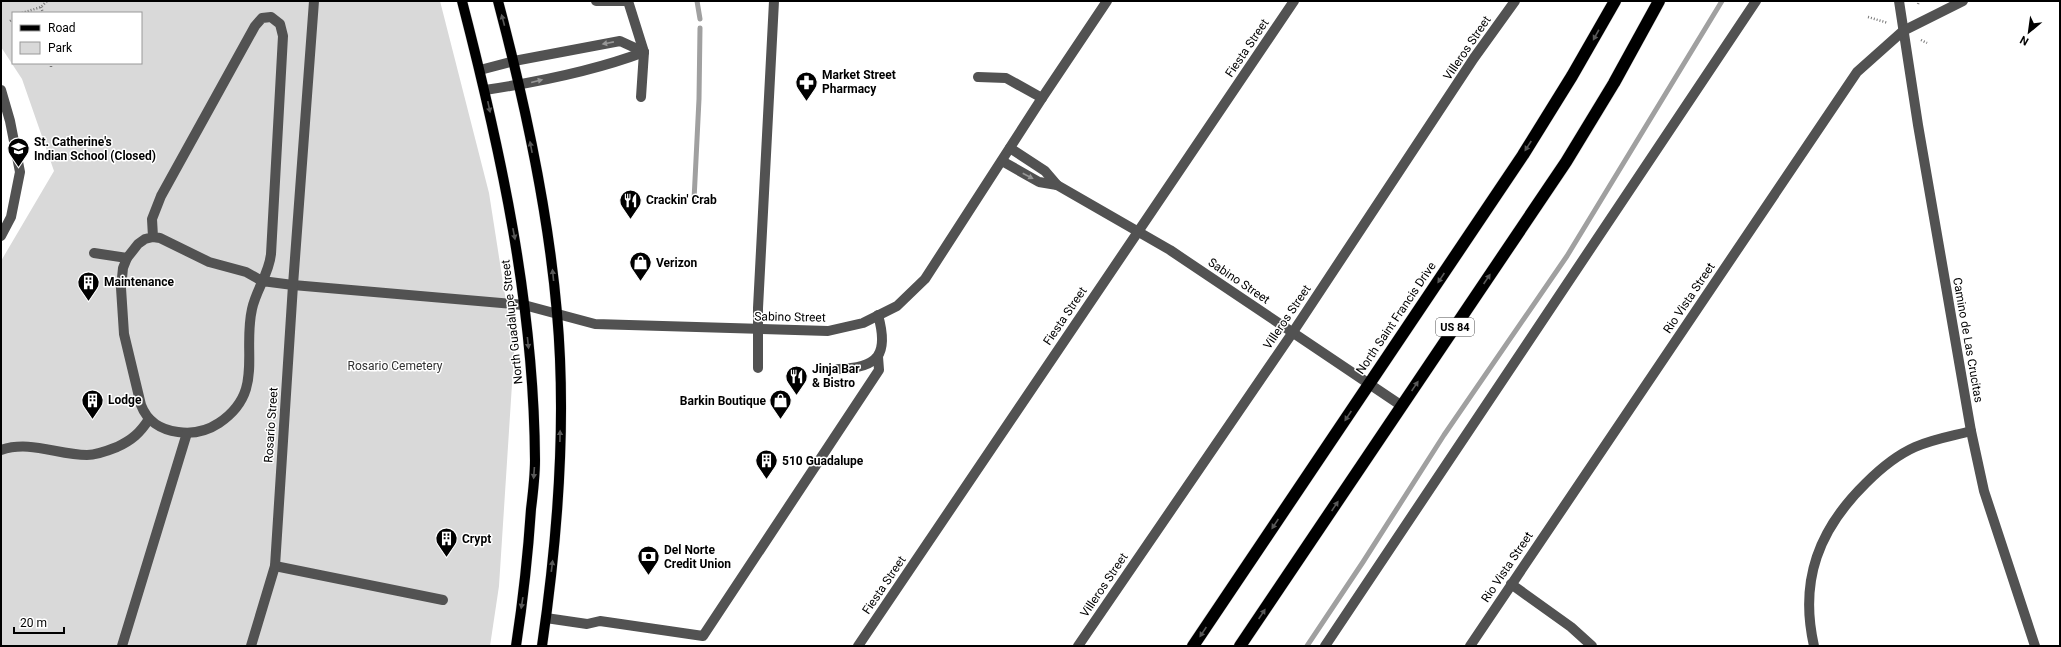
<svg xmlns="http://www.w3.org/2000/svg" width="2061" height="647" font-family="Roboto,sans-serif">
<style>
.green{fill:#d9d9d9;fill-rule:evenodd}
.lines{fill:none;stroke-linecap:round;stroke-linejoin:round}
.stream{stroke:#a0a0a0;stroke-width:5}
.major-casing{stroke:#dbdbdb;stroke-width:11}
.highway-casing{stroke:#dbdbdb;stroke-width:13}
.path{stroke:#747474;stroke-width:2.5;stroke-dasharray:1 2;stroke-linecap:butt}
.minor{stroke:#525252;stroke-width:10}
.major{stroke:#000;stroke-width:10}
.highway{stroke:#000;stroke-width:12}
.oneway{fill:#595959}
.oneway2{fill:#979797}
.labels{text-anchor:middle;stroke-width:3;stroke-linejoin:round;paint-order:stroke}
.shield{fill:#fff;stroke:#4c4c4c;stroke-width:1}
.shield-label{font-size:11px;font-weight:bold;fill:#000}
.street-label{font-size:12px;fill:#000;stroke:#fff}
.poi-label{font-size:12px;font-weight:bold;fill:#000;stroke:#fff;text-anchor:start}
.park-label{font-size:12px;fill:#303030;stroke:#fff}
</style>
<rect width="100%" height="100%" fill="#fff"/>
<path class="green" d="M1 1H440L489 193 514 353 499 586 490 646H1V261L54 171 22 79 1 47ZM13 13H141V63H13Z"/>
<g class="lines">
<g class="stream">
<path d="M697 1 700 19"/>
<path d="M694 200 699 99 700 28"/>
<path d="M1307 646 1363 562 1444 435 1567 256 1722 1"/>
</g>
<defs>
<g id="major">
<path d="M462 1C501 152 534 304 535 460 535 476 533 493 531 509 528 555 523 600 516 646"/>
<path d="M498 1C525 103 548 208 557 313 567 424 558 536 542 646"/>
</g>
<g id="highway">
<path d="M1193 646 1523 155 1572 76 1615 1"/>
<path d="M1240 646 1566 162 1614 83 1659 1"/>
</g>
</defs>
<use href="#major" class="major-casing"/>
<use href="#highway" class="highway-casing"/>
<g class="path">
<path d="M1918 4 1919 1"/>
<path d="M41 7 43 13"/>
<path d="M22 13 41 7 47 1"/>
<path d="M1868 17 1888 23"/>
<path d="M10 21 13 19"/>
<path d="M1921 40 1927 43"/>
<path d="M51 63V67"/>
</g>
<g class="minor">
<path d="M596 1H628L644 52 641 97"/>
<path d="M1899 1 1918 125 1971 431 1984 491 2035 646"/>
<path d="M480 70 514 61 620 41 644 52"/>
<path d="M978 77 1006 78 1042 98"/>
<path d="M1 90 10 121 20 172 11 217 1 236"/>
<path d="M485 90C538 82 594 71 644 52"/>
<path d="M1010 148 1045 171 1057 185"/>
<path d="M1002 161 1039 182 1057 185 1170 250 1402 406"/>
<path d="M153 237 152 219 161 196 255 26 262 18 271 17 280 24 283 36 271 254C269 274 256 290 252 309 242 353 265 392 219 423 207 431 192 434 178 432 161 430 147 421 141 405L124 334 121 288 123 268 127 258 138 244 145 239 153 237 160 238 209 262 246 272 262 281 293 285 524 305 595 324 828 331 863 323 897 306 925 279 1042 98 1107 1"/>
<path d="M94 253 127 258"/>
<path d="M758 368V308L774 1"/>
<path d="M838 369C879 368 889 354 878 315"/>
<path d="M1 450C30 440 58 455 87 455 97 455 107 451 117 447 132 440 140 433 149 419"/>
<path d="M275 566 443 600"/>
<path d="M1511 584 1571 627 1592 646"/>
<path d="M546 618 587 624 600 621 703 636 879 370 878 357"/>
<path d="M122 646 187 433"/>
<path d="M251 646 275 566 293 285 314 1"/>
<path d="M858 646 1294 1"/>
<path d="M1078 646 1293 332 1474 58 1515 1"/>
<path d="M1325 646 1756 1"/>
<path d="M1470 646 1857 72 1903 31 1963 1"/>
<path d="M1814 646C1799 580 1819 529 1866 483 1880 469 1897 455 1915 447 1933 439 1952 436 1971 431"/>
</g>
<use href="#major" class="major"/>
<use href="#highway" class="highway"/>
</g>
<defs><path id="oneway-solid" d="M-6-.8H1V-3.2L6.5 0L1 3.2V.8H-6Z"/></defs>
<g class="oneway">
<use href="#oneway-solid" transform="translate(503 20) rotate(-105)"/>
<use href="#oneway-solid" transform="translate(1596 35) rotate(119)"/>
<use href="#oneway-solid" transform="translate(489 107) rotate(78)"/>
<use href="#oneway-solid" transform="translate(1528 146) rotate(123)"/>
<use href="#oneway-solid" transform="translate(531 147) rotate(-101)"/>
<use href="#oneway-solid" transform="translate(514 234) rotate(79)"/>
<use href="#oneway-solid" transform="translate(553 275) rotate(-96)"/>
<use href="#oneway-solid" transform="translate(1441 278) rotate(124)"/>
<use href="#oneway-solid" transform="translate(1487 279) rotate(-56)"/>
<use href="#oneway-solid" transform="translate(528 343) rotate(84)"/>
<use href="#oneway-solid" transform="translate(1415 386) rotate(-56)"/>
<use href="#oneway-solid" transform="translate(1348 416) rotate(124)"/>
<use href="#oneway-solid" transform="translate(560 436) rotate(-89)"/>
<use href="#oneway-solid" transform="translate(534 473) rotate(94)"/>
<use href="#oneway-solid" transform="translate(1335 506) rotate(-56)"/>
<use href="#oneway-solid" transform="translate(1275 524) rotate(124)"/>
<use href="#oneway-solid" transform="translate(552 566) rotate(-83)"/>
<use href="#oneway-solid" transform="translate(522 603) rotate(99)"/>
<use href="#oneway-solid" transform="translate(1262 614) rotate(-56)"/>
<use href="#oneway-solid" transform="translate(1203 632) rotate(124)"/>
</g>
<g class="oneway2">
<use href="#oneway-solid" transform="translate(608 43) rotate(169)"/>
<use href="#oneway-solid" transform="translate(537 81) rotate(-14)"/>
<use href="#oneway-solid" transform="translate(1028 176) rotate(28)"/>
</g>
<defs>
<symbol id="pharmacy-pin" viewBox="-11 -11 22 30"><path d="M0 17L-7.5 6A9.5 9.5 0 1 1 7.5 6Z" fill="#000" stroke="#fff"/><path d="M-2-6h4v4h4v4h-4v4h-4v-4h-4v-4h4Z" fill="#fff"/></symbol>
<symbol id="school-pin" viewBox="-11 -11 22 30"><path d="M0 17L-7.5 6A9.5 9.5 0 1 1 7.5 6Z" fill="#000" stroke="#fff"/><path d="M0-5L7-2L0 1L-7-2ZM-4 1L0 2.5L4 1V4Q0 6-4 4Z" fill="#fff"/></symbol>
<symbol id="restaurant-pin" viewBox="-11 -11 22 30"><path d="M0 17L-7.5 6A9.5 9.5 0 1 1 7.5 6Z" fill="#000" stroke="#fff"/><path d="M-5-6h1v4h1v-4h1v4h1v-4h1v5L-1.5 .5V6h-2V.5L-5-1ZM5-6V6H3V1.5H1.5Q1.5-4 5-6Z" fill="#fff"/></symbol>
<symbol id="shop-pin" viewBox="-11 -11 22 30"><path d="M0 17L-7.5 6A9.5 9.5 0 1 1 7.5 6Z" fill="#000" stroke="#fff"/><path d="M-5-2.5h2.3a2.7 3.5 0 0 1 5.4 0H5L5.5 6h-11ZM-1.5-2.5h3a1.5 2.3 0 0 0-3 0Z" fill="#fff"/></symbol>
<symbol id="building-pin" viewBox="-11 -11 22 30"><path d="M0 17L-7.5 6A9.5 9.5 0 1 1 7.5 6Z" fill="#000" stroke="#fff"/><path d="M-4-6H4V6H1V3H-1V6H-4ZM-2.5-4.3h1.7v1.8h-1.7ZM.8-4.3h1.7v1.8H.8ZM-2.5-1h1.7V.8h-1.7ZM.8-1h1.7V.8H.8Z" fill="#fff"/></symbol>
<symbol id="bank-pin" viewBox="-11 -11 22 30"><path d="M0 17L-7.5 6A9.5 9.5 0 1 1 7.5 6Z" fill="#000" stroke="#fff"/><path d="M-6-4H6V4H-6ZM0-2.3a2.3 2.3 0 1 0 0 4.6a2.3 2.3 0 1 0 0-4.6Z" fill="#fff"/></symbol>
</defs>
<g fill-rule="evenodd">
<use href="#pharmacy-pin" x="794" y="70" width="25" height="34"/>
<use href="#school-pin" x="6" y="136" width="25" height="34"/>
<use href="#restaurant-pin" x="618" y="188" width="25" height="34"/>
<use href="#shop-pin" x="628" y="250" width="25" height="34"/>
<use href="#building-pin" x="76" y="270" width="25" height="34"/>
<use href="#restaurant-pin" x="784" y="364" width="25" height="34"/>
<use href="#building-pin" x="80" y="388" width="25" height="34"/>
<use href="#shop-pin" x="768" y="388" width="25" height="34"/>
<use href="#building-pin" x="754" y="448" width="25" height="34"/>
<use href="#building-pin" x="434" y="526" width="25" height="34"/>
<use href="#bank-pin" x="636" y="544" width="25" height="34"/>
</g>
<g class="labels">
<rect class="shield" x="1436" y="318" width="38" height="18" rx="3"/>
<g class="shield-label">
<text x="1455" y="331">US 84</text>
</g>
<g class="street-label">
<text transform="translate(1247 48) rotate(-56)" y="4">Fiesta Street</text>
<text transform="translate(1467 48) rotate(-56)" y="4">Villeros Street</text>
<text transform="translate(1239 281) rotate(34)" y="4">Sabino Street</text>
<text transform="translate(1689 298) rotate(-56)" y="4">Rio Vista Street</text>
<text transform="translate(1065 316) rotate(-56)" y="4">Fiesta Street</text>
<text transform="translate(790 317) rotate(1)" y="4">Sabino Street</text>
<text transform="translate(1287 317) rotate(-56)" y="4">Villeros Street</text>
<text transform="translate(1396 318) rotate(-56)" y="4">North Saint Francis Drive</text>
<text transform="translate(512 322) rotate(-96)" y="4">North Guadalupe Street</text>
<text transform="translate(1968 340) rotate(80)" y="4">Camino de Las Crucitas</text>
<text transform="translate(271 425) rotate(-86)" y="4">Rosario Street</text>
<text transform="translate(1507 567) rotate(-56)" y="4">Rio Vista Street</text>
<text transform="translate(884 585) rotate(-56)" y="4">Fiesta Street</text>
<text transform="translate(1104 585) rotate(-56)" y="4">Villeros Street</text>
</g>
<g class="poi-label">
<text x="822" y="79">Market Street<tspan x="822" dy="14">Pharmacy</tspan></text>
<text x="34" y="146">St. Catherine's<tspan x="34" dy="14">Indian School (Closed)</tspan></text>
<text x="646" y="204">Crackin' Crab</text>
<text x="656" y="267">Verizon</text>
<text x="104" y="286">Maintenance</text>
<text x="812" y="373">Jinja Bar<tspan x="812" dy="14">&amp; Bistro</tspan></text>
<text x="108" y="404">Lodge</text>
<text x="766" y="405" text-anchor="end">Barkin Boutique</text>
<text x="782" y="465">510 Guadalupe</text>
<text x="462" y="543">Crypt</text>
<text x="664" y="554">Del Norte<tspan x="664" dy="14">Credit Union</tspan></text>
</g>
<g class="park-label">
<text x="395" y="370">Rosario Cemetery</text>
</g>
</g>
<rect width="2061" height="647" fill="none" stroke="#000000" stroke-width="4"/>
<rect x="12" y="12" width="130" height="52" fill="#ffffff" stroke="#999999"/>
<rect x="20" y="25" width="20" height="6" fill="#000000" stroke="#999999"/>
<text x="48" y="32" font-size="12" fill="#000000">Road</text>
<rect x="20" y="42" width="20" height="12" fill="#d9d9d9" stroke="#999999"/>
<text x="48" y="52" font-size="12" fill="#000000">Park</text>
<g transform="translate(2029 32) rotate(209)" stroke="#ffffff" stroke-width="3" paint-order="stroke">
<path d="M0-3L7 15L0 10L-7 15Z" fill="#000000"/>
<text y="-6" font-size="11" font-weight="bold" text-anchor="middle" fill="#000000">N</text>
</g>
<path d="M14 627v6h50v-6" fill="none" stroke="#000000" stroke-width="2"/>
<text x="20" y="627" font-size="12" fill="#000000" stroke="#ffffff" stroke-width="3" paint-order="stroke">20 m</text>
</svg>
